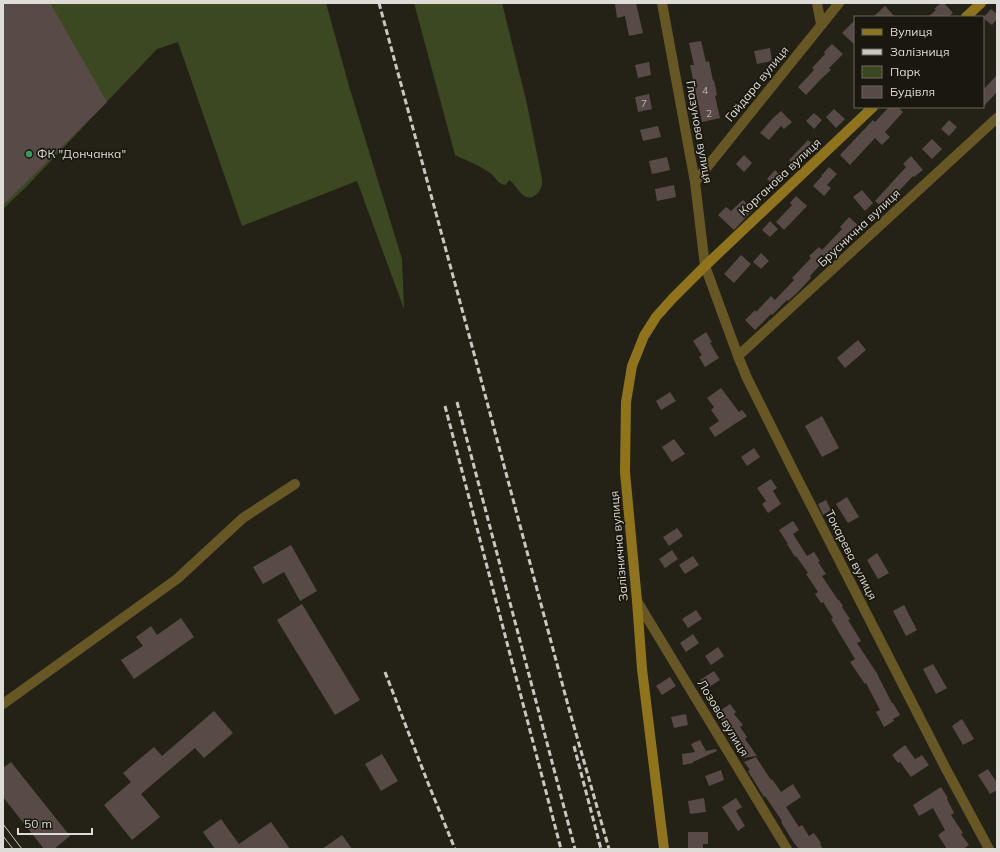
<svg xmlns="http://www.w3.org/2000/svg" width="1000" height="852" font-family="Mulish,sans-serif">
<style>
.green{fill:#3c4822}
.building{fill:#584b47}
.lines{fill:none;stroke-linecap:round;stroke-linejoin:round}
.minor{stroke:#675725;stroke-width:10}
.secondary{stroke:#8f741b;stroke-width:10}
.tram{stroke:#c9c7c1;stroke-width:1}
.rail{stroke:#c9c7c1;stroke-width:3;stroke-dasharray:6 3;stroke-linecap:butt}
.leisure-dot{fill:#2e9e5b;stroke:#1a180e;stroke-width:1.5}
.labels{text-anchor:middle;stroke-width:3.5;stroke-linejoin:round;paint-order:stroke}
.number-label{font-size:10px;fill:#bcb8b2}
.street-label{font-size:12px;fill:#dedcd6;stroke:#1a180e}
.poi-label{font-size:12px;fill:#dedcd6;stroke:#1a180e;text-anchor:start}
</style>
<rect width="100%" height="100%" fill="#242117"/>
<g class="green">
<path d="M3 3H326L349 86 402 259 404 309 357 181 242 226 178 42 157 49 27 186 3 209Z"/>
<path d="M414 3H502L527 104 542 179C542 182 542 186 541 188 538 195 530 201 523 195 518 191 514 184 510 180L505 185C497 184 496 177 490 173 481 166 465 160 455 155Z"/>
</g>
<g class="building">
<path d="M3 3H50L107 102 3 205Z"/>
<path d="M622 3H636L643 33 629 36 625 16 617 18 615 4Z"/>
<path d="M941 3H944L953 13 948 17H928L936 10 934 9Z"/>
<path d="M885 6 895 17H873Z"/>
<path d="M991 9 997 14V19L992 25 983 18Z"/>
<path d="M855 20V45L842 33Z"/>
<path d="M701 41 706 62 709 61 713 81 714 80 717 95 715 96 720 118 702 122 690 65H694L689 43Z"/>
<path d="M832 44 843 54 829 68 831 70 822 78 806 95 798 87 814 70 812 68 825 54 824 52Z"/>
<path d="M770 48 772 61 757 64 754 51Z"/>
<path d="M649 62 651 75 638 78 635 65Z"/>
<path d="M997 75V92L983 107V90Z"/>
<path d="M649 94 652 109 638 112 635 97Z"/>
<path d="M889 107H898L903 112 885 132 890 137 882 145 875 138 850 165 840 155 873 120 875 122Z"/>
<path d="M834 109 845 119 836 128 826 117Z"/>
<path d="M781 111 792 122 784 129 781 126 769 140 760 133 773 118Z"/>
<path d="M814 113 822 120 814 129 806 121Z"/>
<path d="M949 120 957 127 949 136 941 129Z"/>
<path d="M658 126 661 137 643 141 640 130Z"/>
<path d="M932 139 942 149 932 159 922 149Z"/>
<path d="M808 140 816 147 797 168 789 160Z"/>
<path d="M744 155 752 163 744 172 736 164Z"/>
<path d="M911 156 923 170 914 177 913 176 883 208 875 201 906 167 903 164Z"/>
<path d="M667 157 670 170 652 174 649 161Z"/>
<path d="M829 167 837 174 827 185 831 188 824 196 813 186 822 176H821Z"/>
<path d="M775 170 783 178 775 186 767 179Z"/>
<path d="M674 185 676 197 657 201 655 189Z"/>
<path d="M862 190 873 203 865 211 853 197Z"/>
<path d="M796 196 807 206 784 230 776 222 792 205 790 203Z"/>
<path d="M743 200 753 210 734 230 718 215 726 207 731 211Z"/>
<path d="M849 217 859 226 843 244 845 246 836 256 832 252 810 276 811 278 797 293 788 301 787 300 772 315 771 314 755 330 745 320 755 310 756 312 771 296 775 300 794 280 792 278 811 258 809 256 819 247 822 250 842 229 840 227Z"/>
<path d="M770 221 778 229 770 237 762 230Z"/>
<path d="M761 253 769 261 761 269 753 262Z"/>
<path d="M741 255 751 264 734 283 724 274Z"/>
<path d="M706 332 712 342 710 343 719 358 705 367 699 357 702 355 693 341Z"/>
<path d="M858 340 866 350 845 368 837 358Z"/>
<path d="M721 388 739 412 742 410 747 416 715 437 709 428 719 421 711 410 714 407 707 398Z"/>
<path d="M670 392 676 401 661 410 656 401Z"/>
<path d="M822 416 839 448 822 457 805 426Z"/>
<path d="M674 439 685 454 672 462 662 447Z"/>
<path d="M754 448 760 457 747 466 741 457Z"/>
<path d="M771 479 777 488 773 491 781 504 768 513 762 504 766 501 757 488Z"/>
<path d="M847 497 859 517 848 523 836 504Z"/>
<path d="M826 500 831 510 823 515 818 504Z"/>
<path d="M793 521 799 530 793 534 807 556 814 552 820 561 818 562 826 574 822 576 838 600H839L843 606 842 607 850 619 848 620 861 641 857 643 878 675V676L892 703H893L900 715 893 719 894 721 884 727 876 712 880 710 866 683 865 684 850 662 855 659 831 619 833 618 823 602 821 603 815 594 818 592 806 574 808 573 796 556 795 557 787 544H788L779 530Z"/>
<path d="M677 528 683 536 669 546 663 537Z"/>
<path d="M291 545 317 591 300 601 284 572 263 584 253 567Z"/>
<path d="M672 550 678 559 665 568 659 559Z"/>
<path d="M877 553 889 573 878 579 867 560Z"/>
<path d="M693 556 699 565 685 574 679 565Z"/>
<path d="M302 604 360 700 335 715 277 620Z"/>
<path d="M904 605 917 630 906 636 893 611Z"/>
<path d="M696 610 702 619 688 628 682 619Z"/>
<path d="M181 618 194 637 134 679 121 660 143 646 136 637 151 626 157 635Z"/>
<path d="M693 634 699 643 686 652 680 643Z"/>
<path d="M718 647 724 656 711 665 705 656Z"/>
<path d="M933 664 947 688 936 694 923 669Z"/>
<path d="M714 671 720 680 706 689 700 680Z"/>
<path d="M670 677 676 686 662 695 656 686Z"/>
<path d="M730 704 736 712 734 714 743 725 740 727 747 737 745 739 757 756 742 758 728 738 732 736 717 713Z"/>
<path d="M214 711 233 733 204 758 195 748 141 794 160 817 132 840 104 805 131 782 123 773 154 747 162 756Z"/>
<path d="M686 714 688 725 674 728 671 717Z"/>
<path d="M962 719 974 739 963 745 952 726Z"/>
<path d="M700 740 706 751 716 749 717 751 693 762V763L683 765 682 754 695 752 691 744Z"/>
<path d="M905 745 915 759 922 755 929 765 911 777 900 762 898 763 892 755Z"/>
<path d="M382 754 398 781 381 791 365 764Z"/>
<path d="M756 757 771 780 772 779 781 792 793 784 801 797 786 807 799 827 802 825 809 836 814 833 821 843 820 844 823 849H799L794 843 781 822 782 821 765 796 764 797 748 771 750 770 744 762Z"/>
<path d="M11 762 70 836 54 849H44L3 797V768Z"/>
<path d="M988 769 997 783V790L990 794 978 775Z"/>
<path d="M721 770 724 780 709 786 705 776Z"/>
<path d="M941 787 948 798 947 799 954 813 951 815 963 833 961 834 969 845 963 849H947L938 835 945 830 933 808 919 816 913 805Z"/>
<path d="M704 798 706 812 690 814 688 801Z"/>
<path d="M736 798 742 807 736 811 745 826 738 831 722 807Z"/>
<path d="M221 819 239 844 271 822 290 849H215L203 832Z"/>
<path d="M688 832H708V844H703V849H688Z"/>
<path d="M342 835 352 849H322Z"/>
</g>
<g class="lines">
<g class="minor">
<path d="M662 3 695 182 705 266 738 356 747 378 791 466 946 769 989 849"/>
<path d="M817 3 821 24"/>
<path d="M695 182 839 3"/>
<path d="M738 356 997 118"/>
<path d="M637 601 787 849"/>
<path d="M3 704 177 579 243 518 295 484"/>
</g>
<g class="secondary">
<path d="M966 17 981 3"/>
<path d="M664 849 642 669 637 601 625 472 626 402 632 366 644 336 656 317 672 299 705 266 873 107"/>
</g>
<g class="tram">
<path d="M3 824 22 849"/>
<path d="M3 836 13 849"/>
</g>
<g class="rail">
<path d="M379 3 479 372 569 709 609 849"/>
<path d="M457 402 575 849"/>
<path d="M445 406 561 849"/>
<path d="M385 672 428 783 455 849"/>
<path d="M574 746 601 849"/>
</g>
</g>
<circle class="leisure-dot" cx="29" cy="154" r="4"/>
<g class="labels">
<g class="number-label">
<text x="705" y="94">4</text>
<text x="644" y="107">7</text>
<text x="709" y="117">2</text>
</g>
<g class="street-label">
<text transform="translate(757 84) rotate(-51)" y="4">Гайдара вулиця</text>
<text transform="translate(699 132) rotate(80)" y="4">Глазунова вулиця</text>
<text transform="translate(780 177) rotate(-43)" y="4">Корганова вулиця</text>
<text transform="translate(859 228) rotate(-43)" y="4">Бруснична вулиця</text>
<text transform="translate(619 546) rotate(-95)" y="4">Залізнична вулиця</text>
<text transform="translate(851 555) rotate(63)" y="4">Токарева вулиця</text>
<text transform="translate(723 718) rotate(59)" y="4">Лозова вулиця</text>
</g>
<g class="poi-label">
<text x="37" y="158">ФК "Дончанка"</text>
</g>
</g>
<rect width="1000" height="852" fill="none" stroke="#dedcd6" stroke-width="8"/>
<rect x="854" y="16" width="130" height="92" fill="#1a180e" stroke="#68665e"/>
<rect x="862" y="29" width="20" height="6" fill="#8f741b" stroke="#68665e"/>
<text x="890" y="36" font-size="12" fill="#dedcd6">Вулиця</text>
<rect x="862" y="49" width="20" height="6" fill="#c9c7c1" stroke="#68665e"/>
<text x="890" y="56" font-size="12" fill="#dedcd6">Залізниця</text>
<rect x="862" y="66" width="20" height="12" fill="#3c4822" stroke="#68665e"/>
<text x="890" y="76" font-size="12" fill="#dedcd6">Парк</text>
<rect x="862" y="86" width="20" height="12" fill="#584b47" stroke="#68665e"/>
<text x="890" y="96" font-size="12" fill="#dedcd6">Будівля</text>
<path d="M18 828v6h74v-6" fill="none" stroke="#dedcd6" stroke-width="2"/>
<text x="24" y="828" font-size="12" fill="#dedcd6" stroke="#1a180e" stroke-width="3" paint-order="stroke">50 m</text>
</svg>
